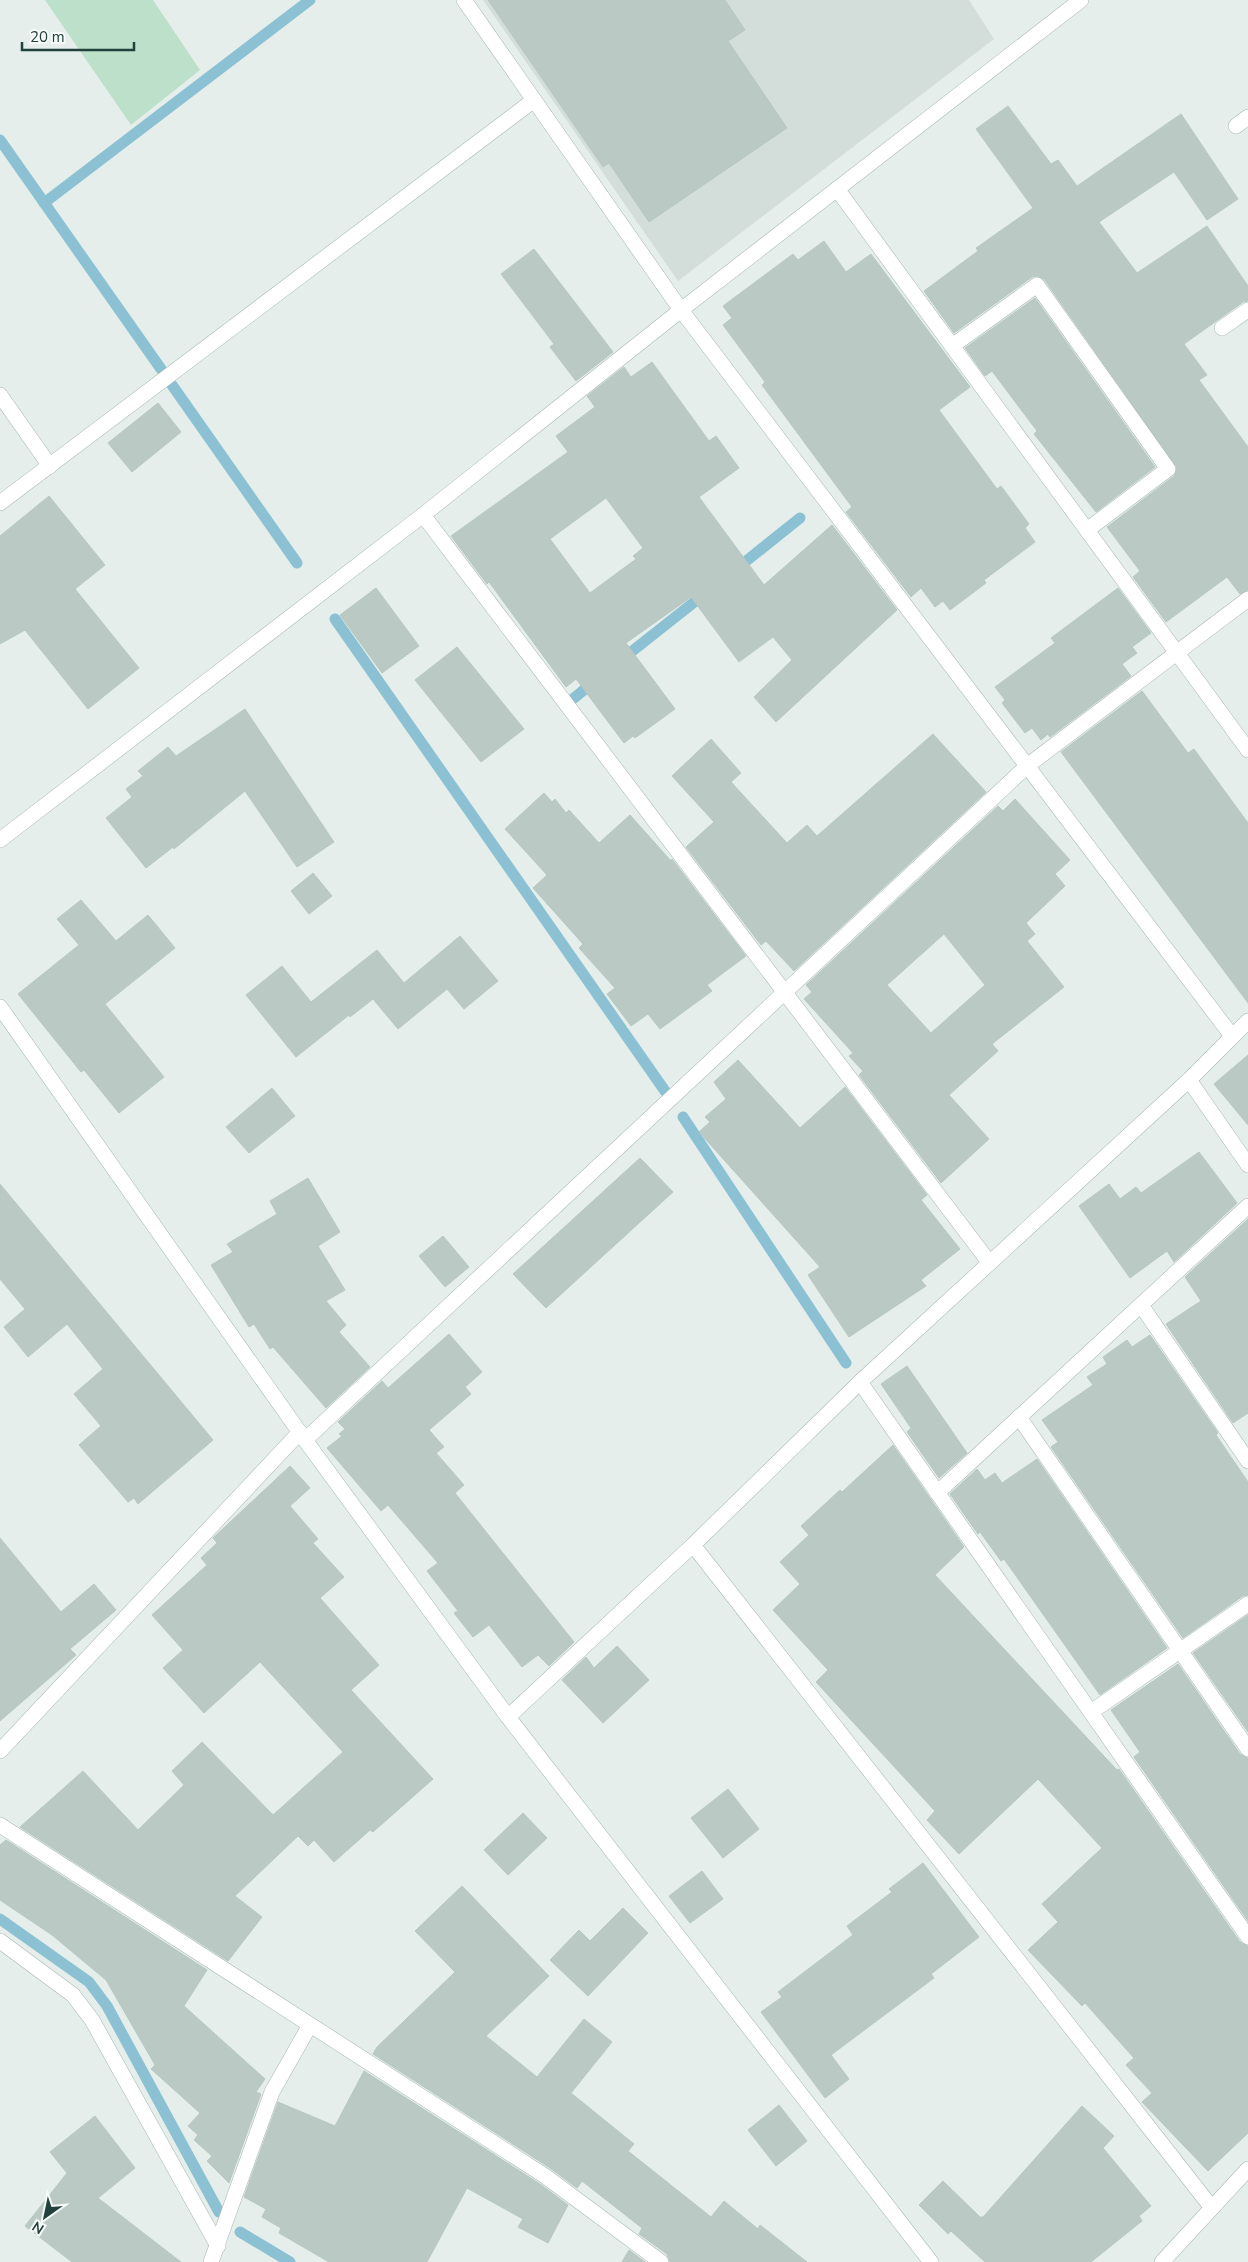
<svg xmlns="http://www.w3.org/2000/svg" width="1248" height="2262" font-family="'Nunito Sans',sans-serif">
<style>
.built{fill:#d3deda}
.green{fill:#bde0ca}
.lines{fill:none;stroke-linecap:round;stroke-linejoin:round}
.stream{stroke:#8cc1d4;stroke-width:11}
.building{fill:#bac9c4;stroke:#b7c8c3;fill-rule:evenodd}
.lane-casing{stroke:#a7b7b3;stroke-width:16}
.street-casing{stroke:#a7b7b3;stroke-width:16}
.secondary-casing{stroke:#a3bab4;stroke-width:16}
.lane{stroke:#fff;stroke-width:15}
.street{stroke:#fff;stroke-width:15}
.secondary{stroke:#fff;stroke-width:15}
</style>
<rect width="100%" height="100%" fill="#e5eeeb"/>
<path class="built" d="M483 0H969L994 39 678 281Z"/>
<path class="green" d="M45 0H153L200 70 131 125Z"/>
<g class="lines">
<g class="stream">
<path d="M0 140 161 369"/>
<path d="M44 203 310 0"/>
<path d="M172 385 297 563"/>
<path d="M735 570 800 518"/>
<path d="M335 619 665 1091"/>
<path d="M621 660 707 592"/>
<path d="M574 698 595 681"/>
<path d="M683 1117 846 1363"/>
<path d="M0 1919 89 1982 107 2006 219 2212"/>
<path d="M240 2232 290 2262"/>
</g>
</g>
<g class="building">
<path d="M488 0H725L745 30 728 41 787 128 649 222 609 163 603 167Z"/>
<path d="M1008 106 1051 164 1058 160 1077 186 1181 114 1238 199 1207 220 1174 172 1099 222 1137 273 1207 226 1248 286V301L1243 302 1184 344 1207 375 1199 380 1248 447V590L1240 594 1227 577 1166 622 1133 577 1140 571 1107 527 1174 476 1177 468 1044 279 1037 276 1032 277 954 333 924 291 978 251 976 248 1033 208 976 129Z"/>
<path d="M824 241 846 272 871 254 970 387 939 410 997 489 1001 486 1029 524 1025 528 1035 542 984 580 986 583 950 610 943 601 935 607 921 588 911 597 846 512 852 507 762 385 765 382 723 325 732 318 723 306 793 254 798 260Z"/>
<path d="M534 249 613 352 576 381 550 347 554 344 501 274Z"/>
<path d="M1035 298 1155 467 1096 512 1034 434 1037 431 992 371 985 376 965 348Z"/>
<path d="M652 362 709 441 716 436 739 468 699 497 764 585 832 525 897 610 776 722 754 697 792 660 773 637 739 662 691 597 626 643 675 709 635 738 633 736 624 743 576 679 566 687 489 582 487 584 451 536 568 452 556 436 595 407 587 396 624 367 631 377ZM606 498 643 548 633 556 636 559 590 593 550 539Z"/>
<path d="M158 403 181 432 132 472 108 443Z"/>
<path d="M49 496 105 565 75 589 139 668 88 709 25 630 0 644V536Z"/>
<path d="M376 588 419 646 382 673 340 615Z"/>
<path d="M1118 588 1151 633 1132 647 1137 653 1122 664 1131 676 1050 737 1048 734 1041 740 1032 728 1025 733 1002 703 1005 700 995 687 1055 643 1051 638Z"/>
<path d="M457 647 524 729 481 762 415 680Z"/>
<path d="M1142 691 1188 753 1194 749 1248 823V1003L1061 752Z"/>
<path d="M245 709 334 842 297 867 245 791 174 849 173 847 146 868 106 818 132 797 126 789 143 776 138 771 168 747 176 756Z"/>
<path d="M933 734 986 792 794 971 766 941 761 945 686 847 714 822 672 776 711 739 741 773 731 782 787 843 807 825 817 836Z"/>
<path d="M544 793 552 802 555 799 566 813 569 810 599 843 630 815 671 861 672 859 746 956 707 985 712 991 660 1029 648 1014 631 1026 607 994 615 988 579 948 583 944 533 888 547 875 505 829Z"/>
<path d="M1015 799 1070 860 1055 874 1065 886 1026 923 1035 934 1027 941 1064 987 992 1044 998 1051 949 1095 989 1139 941 1183 859 1075 863 1071 849 1056 853 1053 804 999 812 992 806 985 998 806 1003 811ZM944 934 985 985 931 1033 887 985Z"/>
<path d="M313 873 332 896 309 914 291 891Z"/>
<path d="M81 900 116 941 148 915 175 948 105 1004 164 1077 119 1113 84 1070 81 1072 18 994 79 945 57 919Z"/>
<path d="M460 936 498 981 464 1009 447 989 398 1029 373 999 350 1017 349 1015 296 1057 246 995 282 966 311 1002 377 950 404 983Z"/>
<path d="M1248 1055V1125L1214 1084Z"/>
<path d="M738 1060 800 1128 845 1087 927 1195 921 1200 960 1249 921 1280 926 1286 849 1337 808 1275 820 1267 699 1132 710 1122 705 1117 726 1099 714 1082Z"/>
<path d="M272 1088 295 1116 249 1153 226 1127Z"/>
<path d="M1199 1152 1237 1203 1174 1262 1167 1251 1130 1278 1079 1206 1109 1184 1120 1199 1136 1187 1141 1193Z"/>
<path d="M640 1158 673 1192 546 1308 513 1274Z"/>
<path d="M308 1178 340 1232 318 1246 345 1290 326 1301 346 1325 339 1332 370 1367 326 1408 273 1347 270 1349 254 1324 249 1327 211 1265 233 1252 227 1244 277 1214 270 1201Z"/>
<path d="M0 1184 213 1440 138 1504 134 1498 128 1502 79 1445 101 1426 74 1394 103 1369 67 1324 28 1357 4 1327 25 1309 0 1279Z"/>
<path d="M1248 1219V1413L1233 1423 1166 1324 1201 1301 1185 1277Z"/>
<path d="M443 1236 469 1267 445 1287 419 1256Z"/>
<path d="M449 1334 482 1372 465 1387 471 1394 429 1430 444 1447 436 1453 464 1485 455 1493 574 1642 549 1666 538 1655 522 1667 489 1625 473 1637 454 1613 458 1611 427 1571 438 1563 388 1505 381 1511 327 1448 342 1436 339 1434 345 1429 338 1422 382 1381 388 1388Z"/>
<path d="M1150 1335 1218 1433 1216 1435 1248 1482V1595L1243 1596 1183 1638 1051 1447 1058 1442 1042 1420 1093 1385 1087 1377 1107 1364 1103 1357 1127 1340 1132 1347Z"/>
<path d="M907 1366 967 1453 939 1478 907 1432 911 1428 881 1384Z"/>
<path d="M893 1445 964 1547 935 1575 1117 1770 1119 1769 1240 1942 1248 1946V2133L1208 2171 1142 2102 1152 2093 1126 2065 1134 2058 1085 2003 1082 2006 1028 1950 1058 1922 1042 1904 1102 1848 1038 1779 959 1854 927 1820 935 1811 816 1682 828 1670 773 1610 800 1584 780 1562 809 1535 801 1526 840 1490 842 1492Z"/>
<path d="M1037 1459 1167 1648 1100 1695 1004 1559 1001 1561 980 1532 978 1534 950 1494 977 1469 985 1480 995 1473 1002 1483Z"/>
<path d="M290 1466 310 1488 290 1506 318 1539 313 1543 344 1577 320 1598 379 1665 351 1690 433 1779 373 1832 370 1830 334 1862 314 1840 308 1846 298 1836 235 1896 262 1917 228 1961 20 1827 83 1771 138 1830 184 1785 172 1771 202 1742 273 1815 343 1752 260 1662 204 1713 163 1668 183 1650 152 1615 207 1565 201 1558 217 1543 213 1538Z"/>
<path d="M0 1538 61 1612 94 1584 116 1610 70 1649 76 1655 0 1721Z"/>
<path d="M1248 1615V1732L1193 1653Z"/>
<path d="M617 1646 649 1680 603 1723 562 1680 586 1657 594 1668Z"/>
<path d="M1178 1664 1240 1754 1248 1758V1921L1134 1757 1140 1752 1111 1710Z"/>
<path d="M728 1789 759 1829 723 1858 691 1818Z"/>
<path d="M523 1813 547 1838 508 1875 484 1850Z"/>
<path d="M6 1840 207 1970 184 2006 265 2079 256 2092 261 2094 229 2183 207 2161 212 2156 194 2140 198 2135 188 2126 200 2113 151 2069 155 2065 106 1980 52 1935 0 1900V1845Z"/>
<path d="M923 1863 979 1937 931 1974 934 1978 831 2055 849 2079 825 2098 761 2012 782 1997 778 1992 853 1935 847 1926 892 1892 889 1889Z"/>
<path d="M702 1871 723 1899 690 1923 669 1896Z"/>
<path d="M462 1886 549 1976 486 2036 537 2077 584 2019 612 2042 571 2093 634 2144 628 2151 711 2217 724 2201 758 2229 760 2225 807 2262H670L667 2254 639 2234 642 2228 582 2181 577 2188 550 2168 373 2054 377 2047 455 1972 415 1931Z"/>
<path d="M623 1908 648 1933 588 1996 550 1960 579 1930 590 1941Z"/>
<path d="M364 2071 540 2184 568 2205 548 2243 518 2227 523 2219 467 2188 427 2262H329L279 2233 281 2228 262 2217 266 2209 244 2197 278 2102 335 2126Z"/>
<path d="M779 2105 807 2141 776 2166 748 2130Z"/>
<path d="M1082 2106 1114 2136 1103 2148 1151 2206 1139 2216 1142 2221 1091 2262H985L951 2231 948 2234 919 2205 943 2181 980 2217H983Z"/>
<path d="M95 2116 135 2168 98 2198 181 2262H72L25 2226 67 2173 50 2152Z"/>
<path d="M629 2250 645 2262H622Z"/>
</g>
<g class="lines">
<defs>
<g id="lane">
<path d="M1236 126 1248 117"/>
<path d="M1222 328 1248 310"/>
<path d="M0 395 50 466"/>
</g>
<g id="street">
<path d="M464 0 681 310 1232 1036"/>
<path d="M837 189 1248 750"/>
<path d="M952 346 1037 285 1168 469 1087 530"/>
<path d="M0 503 534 100"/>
<path d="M423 515 989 1262"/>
<path d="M0 840 423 515 681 310 1081 0"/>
<path d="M1189 1080 1248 1165"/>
<path d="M1141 1305 1248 1461"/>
<path d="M860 1382 1248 1937"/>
<path d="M1019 1417 1248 1749"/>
<path d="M305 1440 1027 766 1248 599"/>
<path d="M937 1493 1248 1206"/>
<path d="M693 1545 1212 2208"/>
<path d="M1091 1712 1248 1604"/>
<path d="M508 1717 693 1545 860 1382 1189 1080 1248 1021"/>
<path d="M0 1751 300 1432"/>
<path d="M0 1825 545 2176 661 2262"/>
<path d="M0 1941 73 1995 92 2020 218 2246"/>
<path d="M211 2262 272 2092 310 2025"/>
<path d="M1162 2262 1248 2169"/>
</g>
<path id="secondary" d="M0 1007 305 1440 508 1717 931 2262"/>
</defs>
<use href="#lane" class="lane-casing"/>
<use href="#street" class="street-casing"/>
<use href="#secondary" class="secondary-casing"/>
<use href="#lane" class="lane"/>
<use href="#street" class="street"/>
<use href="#secondary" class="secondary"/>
</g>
<g transform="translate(45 2217) rotate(213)" stroke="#f6faf8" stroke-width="4" paint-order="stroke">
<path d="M0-4L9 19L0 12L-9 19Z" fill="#23413c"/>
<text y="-8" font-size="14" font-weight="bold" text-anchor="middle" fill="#23413c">N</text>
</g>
<path d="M22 42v8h112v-8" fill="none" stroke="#23413c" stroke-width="2.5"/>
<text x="30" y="42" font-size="15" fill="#23413c" stroke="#f6faf8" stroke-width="4" paint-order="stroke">20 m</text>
</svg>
